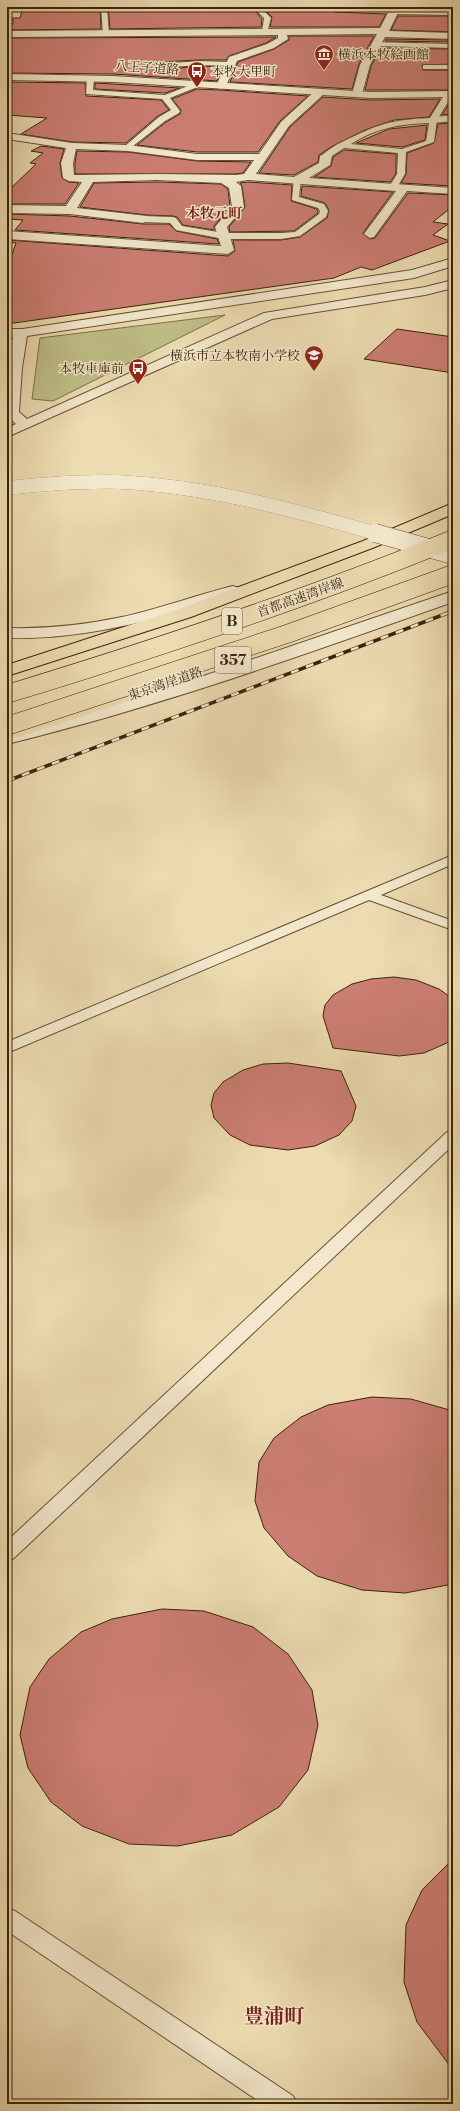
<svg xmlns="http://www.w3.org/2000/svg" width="460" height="2111" font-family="'Libre Bodoni','Noto Serif JP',serif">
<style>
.green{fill:#bfbe87;stroke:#7c7147}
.building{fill:#cc7e73;stroke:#3a2407}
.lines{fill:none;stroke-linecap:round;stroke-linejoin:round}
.service-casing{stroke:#675232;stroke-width:2}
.minor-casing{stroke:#675232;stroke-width:2}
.tertiary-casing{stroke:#675232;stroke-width:2}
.trunk-casing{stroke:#3a2407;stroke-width:2}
.service{fill:#f3e8cd;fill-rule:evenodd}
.minor{fill:#f3e8cd;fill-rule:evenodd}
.tertiary{fill:#f3e8cd;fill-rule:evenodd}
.trunk{fill:#eddcb2;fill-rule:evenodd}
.rail-casing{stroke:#3a2407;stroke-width:3.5}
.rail{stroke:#f3e8cd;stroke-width:2.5;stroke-dasharray:8;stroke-linecap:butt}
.tertiary-bridge-far1-casing{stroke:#675232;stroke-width:14;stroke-linecap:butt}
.tertiary-bridge-casing{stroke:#675232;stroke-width:19;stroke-linecap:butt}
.motorway-bridge-casing{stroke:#3a2407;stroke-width:19;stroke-linecap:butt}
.tertiary-bridge-far1{stroke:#f3e8cd;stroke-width:14}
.tertiary-bridge{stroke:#f3e8cd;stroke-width:18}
.motorway-bridge{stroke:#eddcb2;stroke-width:18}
.labels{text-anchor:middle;stroke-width:3;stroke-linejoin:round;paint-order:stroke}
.far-poi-label{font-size:13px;fill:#3a2407;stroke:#f3e8cd;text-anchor:start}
.far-street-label{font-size:13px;fill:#3a2407;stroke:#f3e8cd}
.far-neighbourhood-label{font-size:14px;font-weight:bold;fill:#7a1f14;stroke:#f3e8cd}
.shield{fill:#f3e8cd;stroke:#725f42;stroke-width:1}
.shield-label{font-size:15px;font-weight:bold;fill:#3a2407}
.near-neighbourhood-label{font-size:20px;font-weight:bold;fill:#7a1f14;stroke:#f3e8cd}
</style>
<rect width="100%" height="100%" fill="#eddcb2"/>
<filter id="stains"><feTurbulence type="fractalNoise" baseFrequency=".005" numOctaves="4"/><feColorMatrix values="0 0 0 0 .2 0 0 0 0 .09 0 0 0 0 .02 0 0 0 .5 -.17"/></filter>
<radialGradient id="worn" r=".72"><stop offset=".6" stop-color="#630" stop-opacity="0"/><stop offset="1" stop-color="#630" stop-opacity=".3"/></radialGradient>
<path class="green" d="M225 315 53 401 32 399 40 338Z"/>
<g class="building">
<path d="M23 7H100L101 29 7 30V24H13V18H20Z"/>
<path d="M108 7H252L262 19 261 27 110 29Z"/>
<path d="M262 7 336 8 335 12 386 14 379 27H270L272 17Z"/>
<path d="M398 16H453V32L391 30Z"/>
<path d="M289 36H374L359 64 352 89 230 82 238 62 274 49 289 40Z"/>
<path d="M276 37 266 43 229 56 226 60H199L160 62 155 65 160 70 199 66 223 67 217 81 113 74 7 73V38Z"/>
<path d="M386 39 453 40V42L385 41Z"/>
<path d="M381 48 453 49V64L422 65 423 70H453V90H365L371 66Z"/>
<path d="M7 82 85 83 86 96 161 100 169 110 158 116 126 143 72 142 21 134 47 118 7 115Z"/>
<path d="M95 83 113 84 180 88 165 93 95 89Z"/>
<path d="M197 89 220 90 308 96 280 121 258 152H197L137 145 166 122 180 114 181 110 172 99Z"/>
<path d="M323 97 371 100 440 99 429 117 394 120 365 130 331 147 319 155 318 162 294 175 259 173 290 127Z"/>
<path d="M453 98V114L442 115 452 99Z"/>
<path d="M453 123V132L449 143 453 146V186L401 183 406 174 407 153 434 143 438 124Z"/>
<path d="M427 125 425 140 402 147 356 143 389 129Z"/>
<path d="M41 146 64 149 60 163 62 178 69 182 79 183 65 204H7V192L36 164 30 163 43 153 31 151Z"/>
<path d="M344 150 396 154V174L390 182 314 177 331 166 333 157Z"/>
<path d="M77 151 128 152 197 161 251 162 243 173 236 174H75V163Z"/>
<path d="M157 182 221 184 228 189 230 207 214 226V230L183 225 177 217 173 216 147 215 80 207 94 183Z"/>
<path d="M248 182 292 185 291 201 317 209 318 213 294 231 230 232 229 227 245 207 242 186 240 183Z"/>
<path d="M302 186 393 192 363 233 370 239 375 238 408 193 453 195V206L433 222 448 224 433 235 450 241 372 270 361 267 334 278 7 324V269L16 243 7 242V240L228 256 235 251 233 240H281L300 237 327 218 329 210 325 203 301 196Z"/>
<path d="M7 214 70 216 143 224H169L176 231 217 239 219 244 15 230 23 220 7 219Z"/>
<path d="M397 329 453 337V373L364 359Z"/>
<path d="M394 977 416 980 439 989 453 999V1036L447 1043 424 1053 399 1056 333 1048 323 1016 325 1005 333 995 352 984 371 979Z"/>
<path d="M288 1063 341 1071 356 1106 352 1121 339 1135 315 1146 288 1150 250 1145 230 1135 214 1118 211 1105 214 1093 223 1082 243 1070 263 1064Z"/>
<path d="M372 1397 411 1399 453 1411V1584L405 1593 362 1590 317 1576 288 1556 264 1528 255 1501 259 1462 274 1438 301 1417 328 1405Z"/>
<path d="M162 1609 204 1611 253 1627 288 1654 312 1690 318 1725 308 1770 279 1807 232 1835 178 1846 129 1844 82 1826 51 1802 28 1768 20 1735 30 1687 49 1659 81 1632 112 1619Z"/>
<path d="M453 1859V2070L417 2022 404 1982 406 1925 422 1890Z"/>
</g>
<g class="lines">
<defs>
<g id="service">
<path d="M101 7H107L109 34 106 36 103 34Z"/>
<path d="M253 7H260L271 18 267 33 262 32 264 18Z"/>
<path d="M393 11H453V15L391 14V12Z"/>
<path d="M372 42 453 44V48L375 46H372Z"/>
<path d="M199 61 230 62 234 64 230 66 199 65 160 68 156 66 160 64Z"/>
<rect x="423" y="65" width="30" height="4"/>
<path d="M87 76 94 78 93 90 165 95 198 82 205 84 170 98 180 111 179 113 165 121 128 150 124 148 125 146 159 117 171 110 162 99 86 94Z"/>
<path d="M446 92 453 94 437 120 434 142 406 152 405 174 396 189 389 187 397 174 398 153 344 148 329 158 322 156C327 150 336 145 342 142 379 124 389 120 430 118ZM429 123 426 141 402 149 351 144C376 128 400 124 429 123Z"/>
<path d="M294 178 301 180 299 197 324 204 328 211 326 217 300 236 281 239H224L176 230 170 223 143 222 139 219 143 216 173 217 176 218 182 226 224 233H281L295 232 319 214 320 211 318 208 292 200Z"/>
<path d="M453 855V864L381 895 453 921V930L369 900 7 1053V1042Z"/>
<path d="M453 1131V1145L14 1558 7 1561V1541L447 1132Z"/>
<path d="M7 1908 15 1911 293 2096 297 2104H263L7 1931Z"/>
</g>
<g id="minor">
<path d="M391 7H401L389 31 453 33V39L385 37 370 65 362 94 357 97 352 94 360 65 377 34 287 35 288 39 274 48 237 61 226 86 221 89 216 86 229 57 267 44 278 38V35L7 37V31L380 28Z"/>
<path d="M320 89 324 90 325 92 324 94 289 126 256 174 294 177 319 163 320 156 326 153 332 156 330 165 309 178 453 188V194L407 191 374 237 370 238 364 234 396 191 248 180 236 182 241 186 244 207 227 227 234 250 228 254 7 239V231L221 246 215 227 232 207 229 188 221 183 157 180 93 182 77 208 147 216 149 219 143 223 70 214 7 213V205L66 206 82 182 69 181 63 178 61 163 66 148 7 139V133L72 143 128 145 197 154H259L281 122 316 90ZM76 149 128 151 197 160H254L244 174 236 175 157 174 80 175H74L73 163Z"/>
<path d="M453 115V121L433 123 428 120 433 117Z"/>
<path d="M7 329H21L28 333 21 337H7Z"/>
</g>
<g id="tertiary">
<path d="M7 74 113 76 371 92 453 91V97L371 98 113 82 7 80Z"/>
<path d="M453 258V266L414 278 27 336 22 368 19 412 27 419 264 313 425 287 453 280V288L425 295 272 319 7 437V428L16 424 7 416C7 398 7 344 16 330L412 270Z"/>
<path d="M233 586 239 588 241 591 239 594C162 618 88 640 7 638V628C46 629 84 625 122 617 159 609 196 595 233 586Z"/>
<path d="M453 591V602C306 654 159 707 7 744V733L180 684Z"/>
</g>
<g id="trunk">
<path d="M453 503V514L375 547 191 617 7 676V665L179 609 363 541Z"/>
<path d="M165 678 171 679 174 683 171 687 7 741V730Z"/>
</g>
</defs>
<use href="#service" class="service-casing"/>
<use href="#minor" class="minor-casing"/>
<use href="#tertiary" class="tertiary-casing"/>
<use href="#trunk" class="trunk-casing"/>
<use href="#service" class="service"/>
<use href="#minor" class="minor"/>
<use href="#tertiary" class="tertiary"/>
<use href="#trunk" class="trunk"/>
<defs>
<path id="rail" d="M7 781 453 611"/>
</defs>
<use href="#rail" class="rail-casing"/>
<use href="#rail" class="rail"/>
<defs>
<path id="tertiary-bridge-far1" d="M7 488C44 484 82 481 119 482 207 486 294 510 378 534"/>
<path id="tertiary-bridge" d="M375 533 453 555"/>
<g id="motorway-bridge">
<path d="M7 694C158 648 307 599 453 539"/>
<path d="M7 726 287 634 453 574"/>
</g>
</defs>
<use href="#tertiary-bridge-far1" class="tertiary-bridge-far1-casing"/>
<use href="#tertiary-bridge" class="tertiary-bridge-casing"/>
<use href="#motorway-bridge" class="motorway-bridge-casing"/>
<use href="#tertiary-bridge-far1" class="tertiary-bridge-far1"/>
<use href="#tertiary-bridge" class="tertiary-bridge"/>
<use href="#motorway-bridge" class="motorway-bridge"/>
</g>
<defs>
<symbol id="museum-pin" viewBox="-11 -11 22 30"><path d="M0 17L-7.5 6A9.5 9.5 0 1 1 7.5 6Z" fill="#8f2418" stroke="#f3e8cd"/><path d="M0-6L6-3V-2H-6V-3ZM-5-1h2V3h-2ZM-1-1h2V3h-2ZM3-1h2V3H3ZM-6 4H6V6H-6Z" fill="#fff"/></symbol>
<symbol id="bus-pin" viewBox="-11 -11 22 30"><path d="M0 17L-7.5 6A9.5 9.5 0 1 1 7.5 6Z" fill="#8f2418" stroke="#f3e8cd"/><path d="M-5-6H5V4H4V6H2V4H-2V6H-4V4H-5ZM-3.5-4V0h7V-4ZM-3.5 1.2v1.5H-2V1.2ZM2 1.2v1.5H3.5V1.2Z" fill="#fff"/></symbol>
<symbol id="school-pin" viewBox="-11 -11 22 30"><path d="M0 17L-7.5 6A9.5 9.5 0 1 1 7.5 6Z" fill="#8f2418" stroke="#f3e8cd"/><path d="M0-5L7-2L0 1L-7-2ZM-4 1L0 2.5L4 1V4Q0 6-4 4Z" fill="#fff"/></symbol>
</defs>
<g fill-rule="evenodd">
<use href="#museum-pin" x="313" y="43" width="22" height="30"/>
<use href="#bus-pin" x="186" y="60" width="22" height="30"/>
<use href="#school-pin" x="303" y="344" width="22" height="30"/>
<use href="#bus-pin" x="127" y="357" width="22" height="30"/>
</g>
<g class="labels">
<g class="far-poi-label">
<text x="338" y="59">横浜本牧絵画館</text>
<text x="211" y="76">本牧大里町</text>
<text x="300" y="360" text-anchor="end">横浜市立本牧南小学校</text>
<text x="124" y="373" text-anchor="end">本牧車庫前</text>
</g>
<g class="far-street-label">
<text transform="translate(147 67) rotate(4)" y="5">八王子道路</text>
<text transform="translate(300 597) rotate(-20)" y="5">首都高速湾岸線</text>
<text transform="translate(165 683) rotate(-19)" y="5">東京湾岸道路</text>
</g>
<g class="far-neighbourhood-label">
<text x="214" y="218">本牧元町</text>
</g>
<g class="shield">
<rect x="222" y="608" width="20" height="26" rx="3"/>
<rect x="215" y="647" width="36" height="26" rx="3"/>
</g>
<g class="shield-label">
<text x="232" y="626">B</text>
<text x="233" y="665">357</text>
</g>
<g class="near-neighbourhood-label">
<text x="274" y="2023">豊浦町</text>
</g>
</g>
<rect width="460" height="2111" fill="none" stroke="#eddcb2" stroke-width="24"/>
<rect x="8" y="8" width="444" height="2095" fill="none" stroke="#3a2407" stroke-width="2"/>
<rect x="12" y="12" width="436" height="2087" fill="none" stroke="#3a2407"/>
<rect width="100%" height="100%" filter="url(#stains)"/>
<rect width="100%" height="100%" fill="url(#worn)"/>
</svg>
